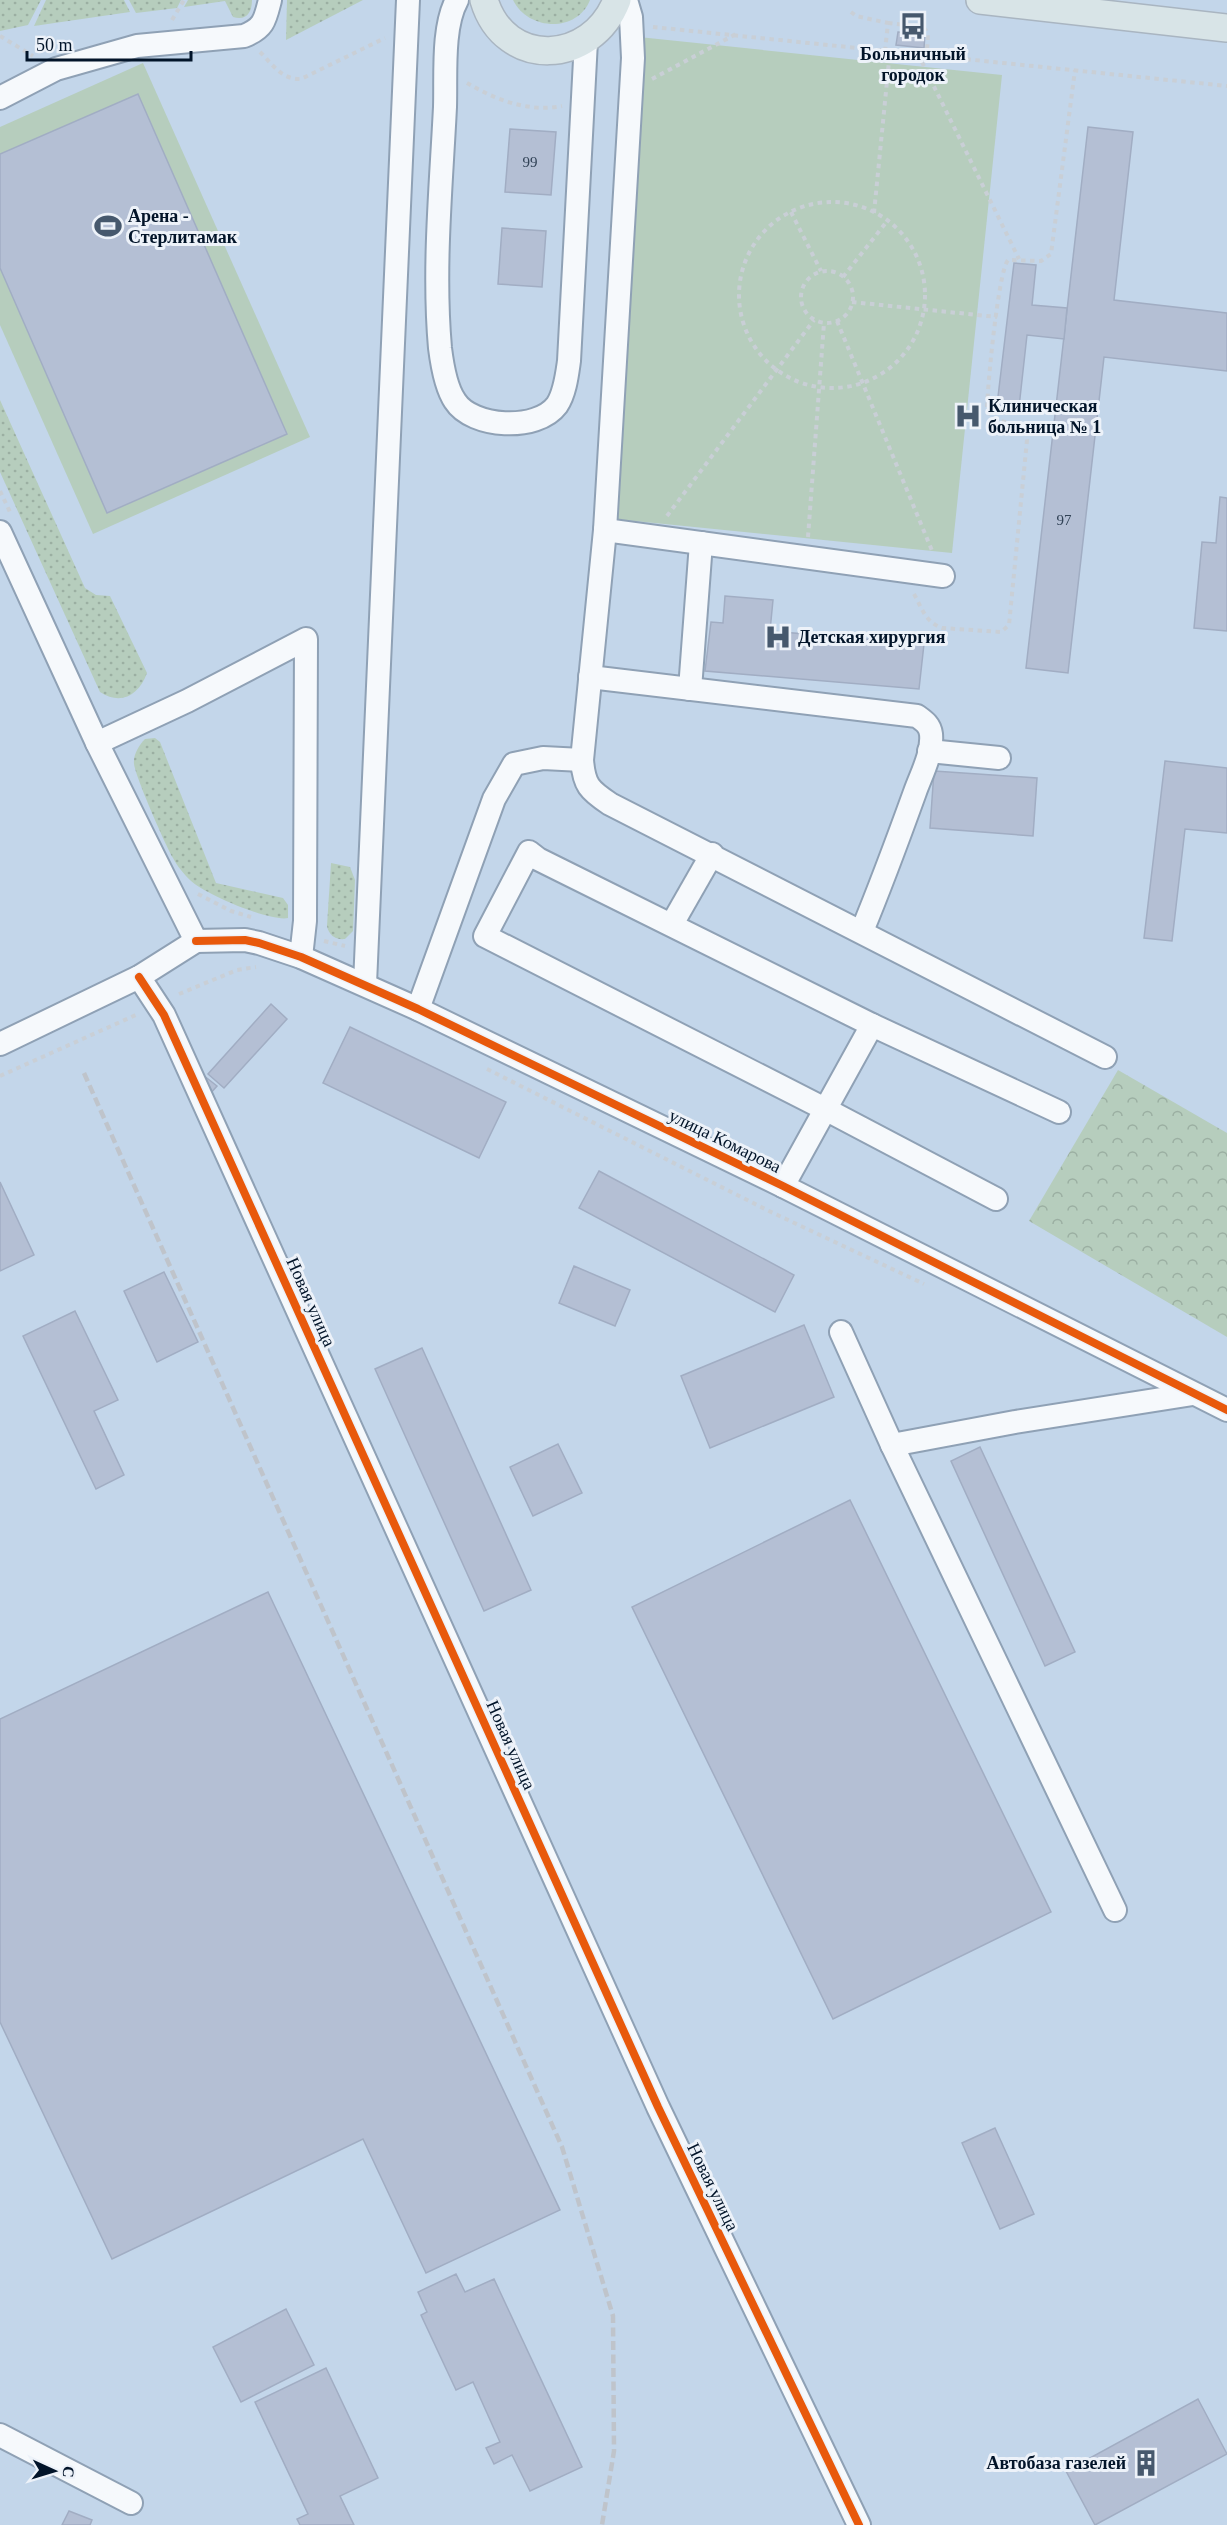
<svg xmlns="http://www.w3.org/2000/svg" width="1227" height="2525" font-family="'Times New Roman',serif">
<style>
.grass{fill:url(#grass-dots)}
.forest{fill:url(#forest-crowns)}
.green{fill:#b6cdbd}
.building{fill:#b4bfd4;stroke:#a1adc3;stroke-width:1.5}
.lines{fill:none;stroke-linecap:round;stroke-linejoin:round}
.minor-casing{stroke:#8fa1b5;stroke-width:26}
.major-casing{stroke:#a9b5c1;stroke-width:30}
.path{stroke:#c9cfd6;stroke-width:4;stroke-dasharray:4.5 4.5;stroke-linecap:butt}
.minor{stroke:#f6f9fc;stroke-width:22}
.major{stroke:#d8e4e7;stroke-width:27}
.rail{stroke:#bfc4cb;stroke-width:4.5;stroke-dasharray:9 4.5;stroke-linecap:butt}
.cycleway-casing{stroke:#edf2f9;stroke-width:11}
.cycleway{stroke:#e8590c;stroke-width:8}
.labels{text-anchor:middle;stroke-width:6;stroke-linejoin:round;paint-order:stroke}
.number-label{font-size:15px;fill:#314256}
.poi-label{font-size:18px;font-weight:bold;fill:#021429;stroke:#edf2f9;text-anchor:start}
.street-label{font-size:18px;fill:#021429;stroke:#edf2f9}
</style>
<defs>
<pattern id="grass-dots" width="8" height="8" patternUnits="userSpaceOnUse" patternTransform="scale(1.5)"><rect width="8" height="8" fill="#b6cdbd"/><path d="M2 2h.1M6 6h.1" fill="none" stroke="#9bafa2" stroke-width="1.8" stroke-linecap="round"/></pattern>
<pattern id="forest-crowns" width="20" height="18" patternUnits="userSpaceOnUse" patternTransform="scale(1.5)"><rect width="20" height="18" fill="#b6cdbd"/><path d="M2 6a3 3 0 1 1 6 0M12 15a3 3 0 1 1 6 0" fill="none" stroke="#9bafa2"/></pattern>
</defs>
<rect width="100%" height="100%" fill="#c3d6ea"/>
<g class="grass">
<path d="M0 0H41L28 25 0 31Z"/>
<path d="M46 0H124L130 12 34 26Z"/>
<path d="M129 0H181L177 8 136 13Z"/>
<path d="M188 0H252C252 13 246 21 233 17L225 1 184 7Z"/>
<path d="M287 0H363L286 40Z"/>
<path d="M513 0H590C577 33 528 31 513 0Z"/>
<path d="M0 400 85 588 96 595 110 596 147 673C139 695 121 706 100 692L0 472Z"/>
<path d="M155 738 160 742 216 883 283 898 288 905V918C270 922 204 894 190 880 184 874 177 866 173 858 165 844 136 778 134 764 133 755 139 745 145 739Z"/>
<path d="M331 863 350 867 355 880 353 931 345 939C336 940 329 936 327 926Z"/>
</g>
<path class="forest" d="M1118 1070 1227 1133V1337L1029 1221Z"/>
<g class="green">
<path d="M629 36 1002 75 952 553 595 517Z"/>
<path d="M143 63 310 437 93 534 0 325V127Z"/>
</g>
<g class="building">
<path d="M898 32 925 34 924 48 896 45Z"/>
<path d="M138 94 287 434 107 513 0 268V154Z"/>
<path d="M1088 127 1133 132 1114 300 1227 313V371L1104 357 1068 673 1026 668Z"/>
<path d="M510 129 556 132 551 195 505 192Z"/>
<path d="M502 228 546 231 542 287 498 284Z"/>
<path d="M1014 263 1036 265 1032 305 1067 308 1064 339 1027 335 1019 407 997 405Z"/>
<path d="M1220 497 1227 498V631L1194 628 1202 542 1216 543Z"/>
<path d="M725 596 773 600 770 631 924 644 919 689 705 671 711 622 723 623Z"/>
<path d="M1165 761 1227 768V833L1185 829 1172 941 1144 938Z"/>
<path d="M934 771 1037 778 1033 836 930 828Z"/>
<path d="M271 1004 287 1019 224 1088 208 1074Z"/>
<path d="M350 1027 506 1102 479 1158 323 1083Z"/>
<path d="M203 1075 217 1086 209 1095Z"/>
<path d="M599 1171 794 1275 775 1312 579 1208Z"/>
<path d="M0 1182 34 1255 0 1271Z"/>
<path d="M574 1266 630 1290 615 1326 559 1303Z"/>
<path d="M164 1272 198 1342 157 1362 124 1291Z"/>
<path d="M75 1311 118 1400 94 1411 124 1475 96 1489 23 1336Z"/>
<path d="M804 1325 834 1397 710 1448 681 1376Z"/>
<path d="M422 1348 531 1590 484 1611 375 1369Z"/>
<path d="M558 1444 582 1493 533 1516 510 1467Z"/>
<path d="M980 1447 1075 1652 1045 1666 951 1461Z"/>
<path d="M850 1500 1051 1912 833 2019 632 1607Z"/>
<path d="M268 1592 560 2210 426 2273 363 2139 112 2259 0 2022V1719Z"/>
<path d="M995 2128 1034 2214 1000 2229 962 2143Z"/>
<path d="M456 2274 465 2292 494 2279 582 2467 530 2491 512 2455 494 2464 486 2448 500 2442 473 2382 456 2390 421 2315 427 2312 418 2292Z"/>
<path d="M286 2309 314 2365 241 2402 213 2347Z"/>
<path d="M326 2368 378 2478 340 2496 354 2525H300L297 2519 308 2514 255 2402Z"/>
<path d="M1198 2399 1227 2454 1095 2525 1066 2471Z"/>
<path d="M69 2511 92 2520 90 2525H62Z"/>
</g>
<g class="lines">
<defs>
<g id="minor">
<path d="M457 0C442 27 446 75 445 107 441 187 433 269 440 348 442 364 446 388 455 401 472 428 537 432 557 405 565 393 567 375 569 361L586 41"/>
<path d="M626 0 631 17 633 58 605 530 582 760C584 785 589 790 610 804L1105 1057"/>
<path d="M0 98 56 69 137 46 244 36C264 28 265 20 270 0"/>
<path d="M605 530 943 576"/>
<path d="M0 532 97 743 196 941"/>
<path d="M590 677 917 716C924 721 930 725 931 734 933 753 921 775 915 792 898 839 881 885 862 931"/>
<path d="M690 689 701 543"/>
<path d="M97 743 187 701 306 639 305 921 301 957"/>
<path d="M929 751 999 758"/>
<path d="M672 924 712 854"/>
<path d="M196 941 245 940 259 943 301 957 418 1009 783 1186 1227 1410"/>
<path d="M139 977 164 1015 658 2107 859 2525"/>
<path d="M365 984 408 0"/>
<path d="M418 1009 494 799 514 764 543 758 582 760"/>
<path d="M872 1025 538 859 529 852 485 936 825 1109 996 1199"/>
<path d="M0 1044 139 977 196 941"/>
<path d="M783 1186 872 1025 1059 1112"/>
<path d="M841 1332 892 1445 1115 1910"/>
<path d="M892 1445 1015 1422 1193 1394"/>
<path d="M0 2435 131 2503"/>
</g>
<g id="major">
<path d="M484 0C505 70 592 65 617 0"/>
<path d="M980 0 1227 28"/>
</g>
</defs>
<use href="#minor" class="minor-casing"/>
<use href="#major" class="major-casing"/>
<g class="path">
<path d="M851 12 856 16 888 23 885 51"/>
<path d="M172 20 184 0"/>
<path d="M888 23 923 27C931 34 927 45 926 55"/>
<path d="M653 27 1227 86"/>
<path d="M0 36 33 56"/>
<path d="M260 52C272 64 282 80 301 79L385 38"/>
<path d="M918 54 1019 259"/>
<path d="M652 79 736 34"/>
<path d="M467 83C494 99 529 113 562 106"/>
<circle cx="832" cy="295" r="93"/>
<path d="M791 212 821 271"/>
<path d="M874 213 890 51"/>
<circle cx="827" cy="297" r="26"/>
<path d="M843 277 888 220"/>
<path d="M852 302 997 317"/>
<path d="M837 321 933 553"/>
<path d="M0 491 10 512"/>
<path d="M667 516 814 320"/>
<path d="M808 537 824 323"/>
<path d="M914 594C922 608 925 622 942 628L1001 632 1009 625 1027 440 1023 426 996 420 987 411C987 390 998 272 1008 260L1041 261 1051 254 1075 70"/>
<path d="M198 894 231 911 251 917"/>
<path d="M324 941 345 946"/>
<path d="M179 994 237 970 256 967"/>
<path d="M487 1069 769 1211 924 1284"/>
<path d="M0 1076 138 1014"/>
</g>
<use href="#minor" class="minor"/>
<use href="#major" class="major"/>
<path class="rail" d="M84 1073 562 2147 613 2316 614 2451 602 2525"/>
<defs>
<g id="cycleway">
<path d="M196 941 245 940 259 943 301 957 418 1009 783 1186 1227 1410"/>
<path d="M139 977 164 1015 658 2107 859 2525"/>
</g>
</defs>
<use href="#cycleway" class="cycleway-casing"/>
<use href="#cycleway" class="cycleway"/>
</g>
<defs>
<symbol id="bus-bare" viewBox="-9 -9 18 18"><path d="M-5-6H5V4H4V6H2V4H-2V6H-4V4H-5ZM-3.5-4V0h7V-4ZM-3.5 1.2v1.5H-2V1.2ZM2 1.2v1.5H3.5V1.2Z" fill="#46586d" stroke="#edf2f9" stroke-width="2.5" paint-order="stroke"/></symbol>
<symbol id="stadium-bare" viewBox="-9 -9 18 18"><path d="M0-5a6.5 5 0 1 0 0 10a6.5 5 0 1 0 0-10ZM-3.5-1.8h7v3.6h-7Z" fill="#46586d" stroke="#edf2f9" stroke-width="2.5" paint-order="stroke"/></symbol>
<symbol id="hospital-bare" viewBox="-9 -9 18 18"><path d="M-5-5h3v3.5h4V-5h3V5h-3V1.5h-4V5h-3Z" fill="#46586d" stroke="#edf2f9" stroke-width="2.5" paint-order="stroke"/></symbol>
<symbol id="building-bare" viewBox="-9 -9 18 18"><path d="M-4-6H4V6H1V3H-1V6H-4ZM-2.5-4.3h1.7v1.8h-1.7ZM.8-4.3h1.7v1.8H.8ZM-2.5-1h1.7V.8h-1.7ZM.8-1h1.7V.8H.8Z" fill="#46586d" stroke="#edf2f9" stroke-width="2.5" paint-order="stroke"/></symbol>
</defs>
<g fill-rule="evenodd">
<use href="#bus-bare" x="894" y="7" width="38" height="38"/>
<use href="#stadium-bare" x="89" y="207" width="38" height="38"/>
<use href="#hospital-bare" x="949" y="397" width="38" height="38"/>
<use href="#hospital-bare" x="759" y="618" width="38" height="38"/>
<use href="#building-bare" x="1127" y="2444" width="38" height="38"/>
</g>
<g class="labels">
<g class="number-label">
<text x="530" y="167">99</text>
<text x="1064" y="525">97</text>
</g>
<g class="poi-label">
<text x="913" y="60" text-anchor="middle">Больничный<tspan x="913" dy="21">городок</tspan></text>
<text x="128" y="222">Арена -<tspan x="128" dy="21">Стерлитамак</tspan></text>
<text x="988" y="412">Клиническая<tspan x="988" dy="21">больница № 1</tspan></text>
<text x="798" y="643">Детская хирургия</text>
<text x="1126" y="2469" text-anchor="end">Автобаза газелей</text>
</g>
<g class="street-label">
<text transform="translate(725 1141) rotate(26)" y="6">улица Комарова</text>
<text transform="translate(311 1302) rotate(66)" y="6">Новая улица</text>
<text transform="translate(511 1745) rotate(66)" y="6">Новая улица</text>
<text transform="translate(713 2187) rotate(64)" y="6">Новая улица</text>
</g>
</g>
<g transform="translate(54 2471) rotate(94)" stroke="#edf2f9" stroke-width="4.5" paint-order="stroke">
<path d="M0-4.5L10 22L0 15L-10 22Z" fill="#021429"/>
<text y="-9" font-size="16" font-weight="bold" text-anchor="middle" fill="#021429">С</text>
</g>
<path d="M27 51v9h164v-9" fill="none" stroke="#021429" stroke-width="3"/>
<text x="36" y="51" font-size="18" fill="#021429" stroke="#edf2f9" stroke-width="4.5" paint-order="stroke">50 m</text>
</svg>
